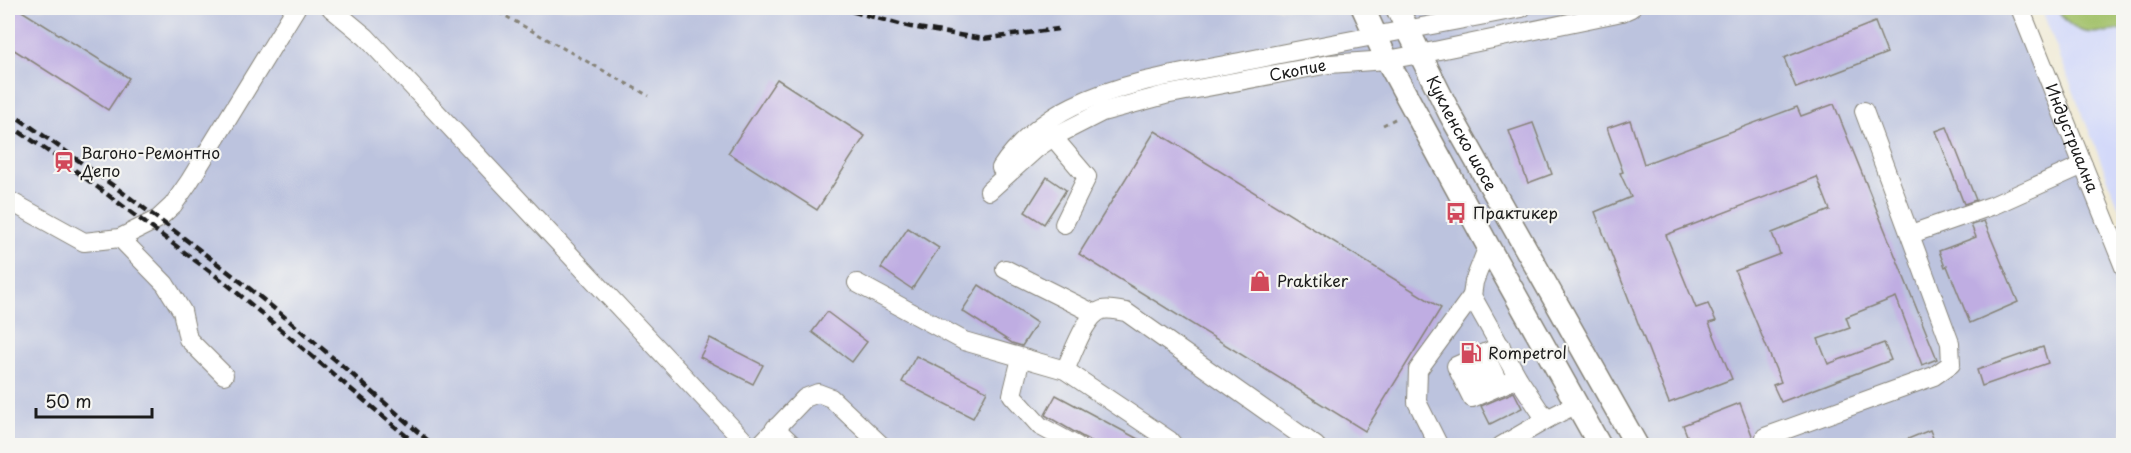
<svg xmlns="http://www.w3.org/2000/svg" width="2131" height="453" font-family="'Playpen Sans',sans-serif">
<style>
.built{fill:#d3d9f9}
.industrial{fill:#bcc3de}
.green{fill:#a2c169;stroke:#5f6e42;stroke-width:1.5}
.building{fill:#bfade2}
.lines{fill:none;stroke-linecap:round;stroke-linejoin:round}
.minor-casing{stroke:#868378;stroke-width:20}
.major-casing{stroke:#868378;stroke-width:25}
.path{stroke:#868378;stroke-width:3;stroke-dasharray:4.5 4.5;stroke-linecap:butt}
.minor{stroke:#fff;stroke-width:18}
.major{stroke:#fff;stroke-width:22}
.rail{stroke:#1c1c1c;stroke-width:4.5;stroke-dasharray:9 4.5;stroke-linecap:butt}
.labels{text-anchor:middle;stroke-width:4.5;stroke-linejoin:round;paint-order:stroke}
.street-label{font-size:16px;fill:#1c1c1c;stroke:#f6f6f2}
.poi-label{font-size:16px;fill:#1c1c1c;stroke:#f6f6f2;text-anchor:start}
</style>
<rect width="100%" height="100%" fill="#f6f6f2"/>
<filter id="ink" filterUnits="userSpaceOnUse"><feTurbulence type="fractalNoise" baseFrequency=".0167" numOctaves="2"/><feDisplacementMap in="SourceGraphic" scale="12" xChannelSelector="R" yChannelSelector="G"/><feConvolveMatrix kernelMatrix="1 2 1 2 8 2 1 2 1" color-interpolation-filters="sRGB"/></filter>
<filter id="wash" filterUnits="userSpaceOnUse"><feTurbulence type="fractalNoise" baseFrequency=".008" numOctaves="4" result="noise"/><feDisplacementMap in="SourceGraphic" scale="24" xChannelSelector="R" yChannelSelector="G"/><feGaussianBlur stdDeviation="1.35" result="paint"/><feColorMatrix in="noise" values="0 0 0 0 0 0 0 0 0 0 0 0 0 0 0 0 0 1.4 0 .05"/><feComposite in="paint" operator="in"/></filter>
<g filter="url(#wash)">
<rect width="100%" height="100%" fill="#f0ead4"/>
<path class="built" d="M2041 8H2123V218Z"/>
<path class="industrial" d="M8 8H2021L2123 271V445H8Z"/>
<path class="green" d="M2057 8H2123V29C2094 35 2073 38 2057 8Z"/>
<g id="blocks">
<g class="building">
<path d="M8 8H17L129 78 108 110 8 46Z"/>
<path d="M1875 22 1887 53 1796 88 1784 58Z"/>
<path d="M777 79 865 136 817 210 728 153Z"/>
<path d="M1834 104 1937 359 1922 365 1896 297 1846 317 1850 328 1818 339 1828 364 1884 343 1891 360 1781 402 1773 385 1781 382 1735 271 1780 254 1772 233 1830 210 1817 177 1666 235 1696 308 1708 304 1716 321 1709 323 1732 379 1669 403 1595 212 1631 197 1620 173 1623 172 1607 128 1630 120 1644 164 1797 107 1801 116Z"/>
<path d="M1533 123 1552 174 1528 183 1509 131Z"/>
<path d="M1947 127 1976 200 1964 204 1936 131Z"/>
<path d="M1155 131 1441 308 1365 431 1079 254Z"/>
<path d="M1047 177 1066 190 1044 224 1025 212Z"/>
<path d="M1984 221 2018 302 1970 323 1947 266 1945 267 1939 251 1976 237 1971 225Z"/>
<path d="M908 228 939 248 912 289 881 268Z"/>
<path d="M979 285 1037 323 1022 346 1012 343 962 311Z"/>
<path d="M827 312 867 342 852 362 812 332Z"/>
<path d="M710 338 763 365 753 384 700 357Z"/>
<path d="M2043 347 2048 363 1982 386 1977 370Z"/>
<path d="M916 356 987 391 973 418 902 382Z"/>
<path d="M1514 392 1522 408 1490 424 1481 406Z"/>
<path d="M1056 395 1151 446H1100L1083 437 1045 415Z"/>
<path d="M1740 403 1756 446H1691L1683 425Z"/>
<path d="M1930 430 1936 446H1893V445Z"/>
</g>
</g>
</g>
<g filter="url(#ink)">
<use href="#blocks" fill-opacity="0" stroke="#868378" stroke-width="1.5"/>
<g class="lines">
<defs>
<g id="minor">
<path d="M331 8 366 37 749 446"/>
<path id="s1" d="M2020 8 2124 267"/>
<path d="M1048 128 1053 137 1087 177 1064 224"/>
<path d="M1001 168C1017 143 1046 119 1073 106 1124 81 1185 73 1240 62 1334 43 1428 26 1522 8"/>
<path id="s2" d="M989 191 1037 148 1053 137 1102 112 1165 95 1329 64 1387 60 1420 54 1622 12 1631 8"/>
<path d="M8 200 84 242 120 238 158 219 173 205 189 182 296 8"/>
<path d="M1911 234 1994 205 2083 165"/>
<path d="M120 238 165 284 182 311 188 339 224 375"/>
<path d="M1488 246 1474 282 1472 296 1518 378 1540 411 1549 418 1575 405"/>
<path d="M1005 269 1095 314"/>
<path d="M857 283 964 341 1065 370 1169 440 1174 446"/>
<path d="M1501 346 1456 366 1472 398 1518 378"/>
<path d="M1484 353 1500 386"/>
<path d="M1021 358 1012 395 1040 426 1077 446"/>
<path d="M1469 360 1485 392"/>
<path d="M1065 370C1073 354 1085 315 1102 310 1110 308 1118 311 1126 312L1316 446"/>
<path d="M775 428 794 446"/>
<path d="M1765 437 1934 376 1951 364 1950 343 1864 111"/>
<path d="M759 446 805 398 818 393 831 398 882 446"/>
<path d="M1439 446 1417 402 1418 370 1472 296"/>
<path d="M1501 446 1549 418"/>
</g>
<g id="major">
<path d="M1363 8 1387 60 1488 246 1600 446"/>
<path id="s3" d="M1397 8 1450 114 1637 446"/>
</g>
</defs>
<use href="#minor" class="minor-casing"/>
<use href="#major" class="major-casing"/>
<g class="path">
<path d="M491 8 649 96"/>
<path d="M1383 125 1397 118"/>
</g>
<use href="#minor" class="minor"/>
<use href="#major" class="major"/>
<g class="rail">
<path d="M839 8 911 27 983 39 1058 29"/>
<path d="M8 111C85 164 161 220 236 278 304 331 369 389 434 446"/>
<path d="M8 124 64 162 228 285 418 446"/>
</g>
</g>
</g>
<defs>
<symbol id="station-bare" viewBox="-9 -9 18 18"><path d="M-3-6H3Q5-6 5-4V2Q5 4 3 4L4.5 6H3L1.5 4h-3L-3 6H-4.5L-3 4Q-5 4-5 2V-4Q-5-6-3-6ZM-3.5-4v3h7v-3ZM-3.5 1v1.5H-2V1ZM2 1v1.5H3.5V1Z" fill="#d1495b" stroke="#f6f6f2" stroke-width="2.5" paint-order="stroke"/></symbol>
<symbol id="bus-bare" viewBox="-9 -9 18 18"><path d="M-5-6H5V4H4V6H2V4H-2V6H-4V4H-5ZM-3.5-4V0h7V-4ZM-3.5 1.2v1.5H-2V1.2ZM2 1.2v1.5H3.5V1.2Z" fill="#d1495b" stroke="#f6f6f2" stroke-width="2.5" paint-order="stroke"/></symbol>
<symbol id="shop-bare" viewBox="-9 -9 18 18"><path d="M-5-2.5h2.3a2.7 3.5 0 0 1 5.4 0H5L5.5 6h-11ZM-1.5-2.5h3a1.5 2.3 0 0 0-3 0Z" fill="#d1495b" stroke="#f6f6f2" stroke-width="2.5" paint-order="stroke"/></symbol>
<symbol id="fuel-bare" viewBox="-9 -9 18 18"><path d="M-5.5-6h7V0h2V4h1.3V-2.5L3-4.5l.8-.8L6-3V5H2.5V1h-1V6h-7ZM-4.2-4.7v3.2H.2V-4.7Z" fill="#d1495b" stroke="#f6f6f2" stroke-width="2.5" paint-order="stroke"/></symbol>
</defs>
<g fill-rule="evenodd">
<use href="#station-bare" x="49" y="147" width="30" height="30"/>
<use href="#bus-bare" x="1441" y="198" width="30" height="30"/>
<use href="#shop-bare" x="1245" y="266" width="30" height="30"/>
<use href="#fuel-bare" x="1456" y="338" width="30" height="30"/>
</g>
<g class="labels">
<g class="street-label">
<text dy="6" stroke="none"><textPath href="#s2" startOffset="339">Скопие</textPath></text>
<text dy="6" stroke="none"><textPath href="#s3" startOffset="141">Кукленско шосе</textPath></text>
<text dy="6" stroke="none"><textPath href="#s1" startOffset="140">Индустриална</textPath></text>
</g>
<g class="poi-label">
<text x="81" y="159">Вагоно-Ремонтно<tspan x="81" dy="18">Депо</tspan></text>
<text x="1473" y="219">Практикер</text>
<text x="1277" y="287">Praktiker</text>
<text x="1488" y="359">Rompetrol</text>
</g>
</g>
<rect width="2131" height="453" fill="none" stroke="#f6f6f2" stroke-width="30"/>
<path d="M36 408v9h116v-9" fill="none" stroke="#1c1c1c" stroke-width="3"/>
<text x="45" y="408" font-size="18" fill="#1c1c1c" stroke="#f6f6f2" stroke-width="4.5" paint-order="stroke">50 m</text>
</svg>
